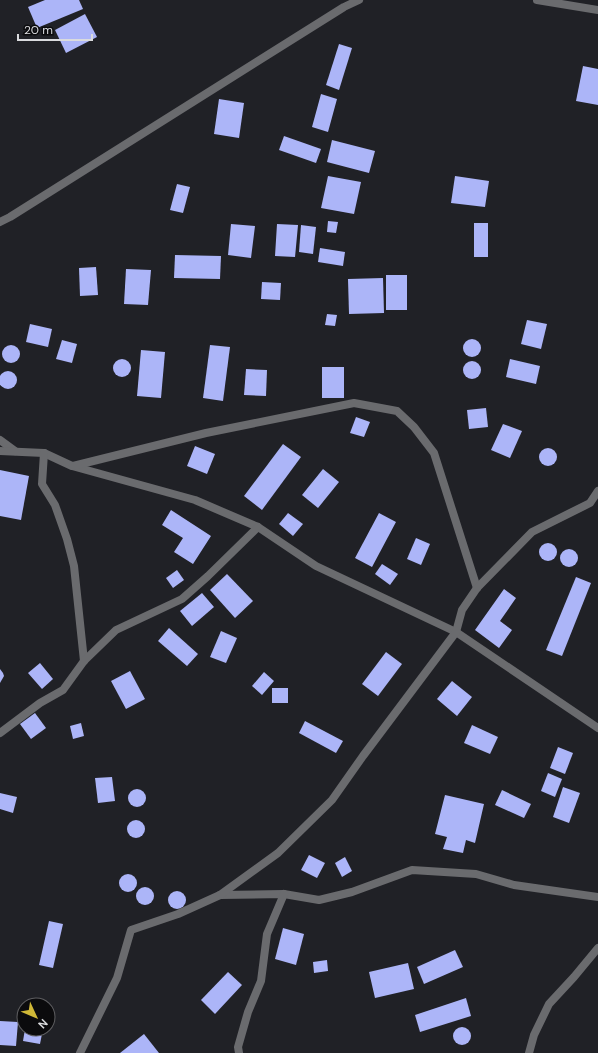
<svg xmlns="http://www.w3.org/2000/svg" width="598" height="1053" font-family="'DM Sans',sans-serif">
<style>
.building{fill:#acb5f8}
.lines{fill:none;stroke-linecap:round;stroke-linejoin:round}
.minor{stroke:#6a6b6e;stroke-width:8}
</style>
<rect width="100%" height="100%" fill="#202126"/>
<g class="building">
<path d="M45 0H79L83 9 37 28 28 7Z"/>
<path d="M85 14 97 37 66 53 55 30Z"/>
<path d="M339 44 352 48 339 90 326 85Z"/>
<path d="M583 66 598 69V105L576 101Z"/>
<path d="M321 94 337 99 328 132 312 127Z"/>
<path d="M219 99 244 103 239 138 214 134Z"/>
<path d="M284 136 321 149 316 163 279 150Z"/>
<path d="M332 140 375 151 369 173 327 162Z"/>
<path d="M328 176 361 182 354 214 321 208Z"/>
<path d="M455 176 489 181 485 207 451 203Z"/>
<path d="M177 184 190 187 183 213 170 210Z"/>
<path d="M328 221 338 222 336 233 327 232Z"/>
<rect x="474" y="223" width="14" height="34"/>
<path d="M231 224 255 226 251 258 228 255Z"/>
<path d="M277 224 298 225 295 257 275 256Z"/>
<path d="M301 225 316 227 313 254 299 252Z"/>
<path d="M320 248 345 252 343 266 318 262Z"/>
<path d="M175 255 221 256 220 279 174 278Z"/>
<path d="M96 267 98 295 80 296 79 268Z"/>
<path d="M126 269 151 270 148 305 124 304Z"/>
<rect x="386" y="275" width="21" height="35"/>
<path d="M383 278 384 313 349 314 348 279Z"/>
<path d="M262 282 281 283 280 300 261 299Z"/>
<path d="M327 314 337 315 335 326 325 325Z"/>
<path d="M527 320 547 324 541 349 521 344Z"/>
<path d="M30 324 52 329 48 347 26 342Z"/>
<circle cx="472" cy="348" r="9"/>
<path d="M62 340 77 344 72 363 56 359Z"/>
<path d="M210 345 230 347 223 401 203 398Z"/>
<circle cx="11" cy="354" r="9"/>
<path d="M141 350 165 352 161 398 137 396Z"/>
<path d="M510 359 540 366 536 384 506 377Z"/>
<circle cx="122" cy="368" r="9"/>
<circle cx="472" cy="370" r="9"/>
<rect x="322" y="367" width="22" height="31"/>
<path d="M246 369 267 370 266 396 244 395Z"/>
<circle cx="8" cy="380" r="9"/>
<path d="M486 408 488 427 469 429 467 410Z"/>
<path d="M356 417 370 422 364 437 350 433Z"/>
<path d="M503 424 522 431 510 458 491 450Z"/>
<path d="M283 444 301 457 262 510 244 496Z"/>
<path d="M195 446 215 454 207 474 187 466Z"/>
<circle cx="548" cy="457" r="9"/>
<path d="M323 469 339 482 318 508 302 495Z"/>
<path d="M0 470 29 476 21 520 0 516Z"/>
<path d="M171 510 211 536 193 564 174 552 183 538 162 525Z"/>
<path d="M288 513 303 524 293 536 279 524Z"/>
<path d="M379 513 396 522 372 567 355 558Z"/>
<path d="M416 538 430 544 421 565 407 559Z"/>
<circle cx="548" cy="552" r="9"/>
<circle cx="569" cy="558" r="9"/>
<path d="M382 564 398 574 390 585 375 574Z"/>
<path d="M177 570 184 580 173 588 166 578Z"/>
<path d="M227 574 253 601 235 618 210 590Z"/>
<path d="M576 577 591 583 562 656 546 650Z"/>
<path d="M504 589 516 598 500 621 512 630 499 648 475 630Z"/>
<path d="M202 593 214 607 192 626 180 611Z"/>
<path d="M169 628 198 654 187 666 158 641Z"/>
<path d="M221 631 237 638 226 663 210 657Z"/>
<path d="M386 652 402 664 378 696 362 684Z"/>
<path d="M40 663 53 679 42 689 28 673Z"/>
<path d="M0 669 3 673 4 676 0 683Z"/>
<path d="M130 671 145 699 126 709 111 681Z"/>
<path d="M264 672 274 681 262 695 252 686Z"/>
<path d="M452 681 472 697 457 716 437 699Z"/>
<rect x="272" y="688" width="16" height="15"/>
<path d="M35 713 46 728 31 739 20 724Z"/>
<path d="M305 721 343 741 336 753 299 733Z"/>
<path d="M81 723 84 736 73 739 70 726Z"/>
<path d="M472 725 498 737 490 754 464 743Z"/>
<path d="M558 747 573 753 565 774 550 768Z"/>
<path d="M548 773 562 779 555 797 541 791Z"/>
<path d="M112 777 115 801 98 803 95 778Z"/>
<path d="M563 787 580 793 569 823 553 817Z"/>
<circle cx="137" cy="798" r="9"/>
<path d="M502 790 531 804 524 818 495 805Z"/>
<path d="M0 793 17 797 13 813 0 809Z"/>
<path d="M445 795 484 804 475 843 466 840 463 853 443 849 447 837 435 834Z"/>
<circle cx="136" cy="829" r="9"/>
<path d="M309 855 325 863 317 878 301 870Z"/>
<path d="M345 857 352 871 342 877 335 863Z"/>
<circle cx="128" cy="883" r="9"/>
<circle cx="145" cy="896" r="9"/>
<circle cx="177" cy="900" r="9"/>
<path d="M49 921 63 924 53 968 39 965Z"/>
<path d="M283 928 304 934 296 965 275 959Z"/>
<path d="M455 950 463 967 424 984 417 967Z"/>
<path d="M327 960 328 971 314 973 313 962Z"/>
<path d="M408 963 414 989 375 998 369 972Z"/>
<path d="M228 972 242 985 215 1014 201 1000Z"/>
<path d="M466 998 471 1016 420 1032 415 1015Z"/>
<path d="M0 1021 18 1022 16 1046 0 1045Z"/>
<circle cx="462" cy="1036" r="9"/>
<path d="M25 1029H43L40 1044 23 1041Z"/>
<path d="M144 1034 159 1053H120Z"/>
</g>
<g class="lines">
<g class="minor">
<path d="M537 0 598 10"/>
<path d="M0 222 10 217 344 7 359 0"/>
<path d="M0 440 15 451"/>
<path d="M0 451 44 453 72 466 195 500 258 527 316 566 456 632 598 728"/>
<path d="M44 453 42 484 55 505 67 539 74 566 84 661"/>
<path d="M73 466 206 433 354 403 397 411 414 427 434 453 477 588"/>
<path d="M0 733 40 703 63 690 84 661 116 630 182 599 208 576 258 527"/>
<path d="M220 895 284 894 319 900 352 892 412 870 476 874 514 885 598 897"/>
<path d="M80 1053 117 978 131 930 178 914 220 895 278 853 332 800 363 756 456 632 462 610 477 588 532 532 590 503 598 491"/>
<path d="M239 1053 238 1047 248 1012 261 981 267 934 284 894"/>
<path d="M529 1053 534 1035 549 1004 574 977 598 948"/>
</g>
</g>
<g transform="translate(36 1017) rotate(134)"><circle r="19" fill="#0b0b0d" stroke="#5e5e61"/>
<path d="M0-3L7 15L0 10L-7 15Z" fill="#d0b837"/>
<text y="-6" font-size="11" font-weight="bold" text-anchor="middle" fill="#dadbde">N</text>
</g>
<path d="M18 34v6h74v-6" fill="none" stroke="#dadbde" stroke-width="2"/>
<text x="24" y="34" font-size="12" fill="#dadbde" stroke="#0b0b0d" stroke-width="3" paint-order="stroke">20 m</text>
</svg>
